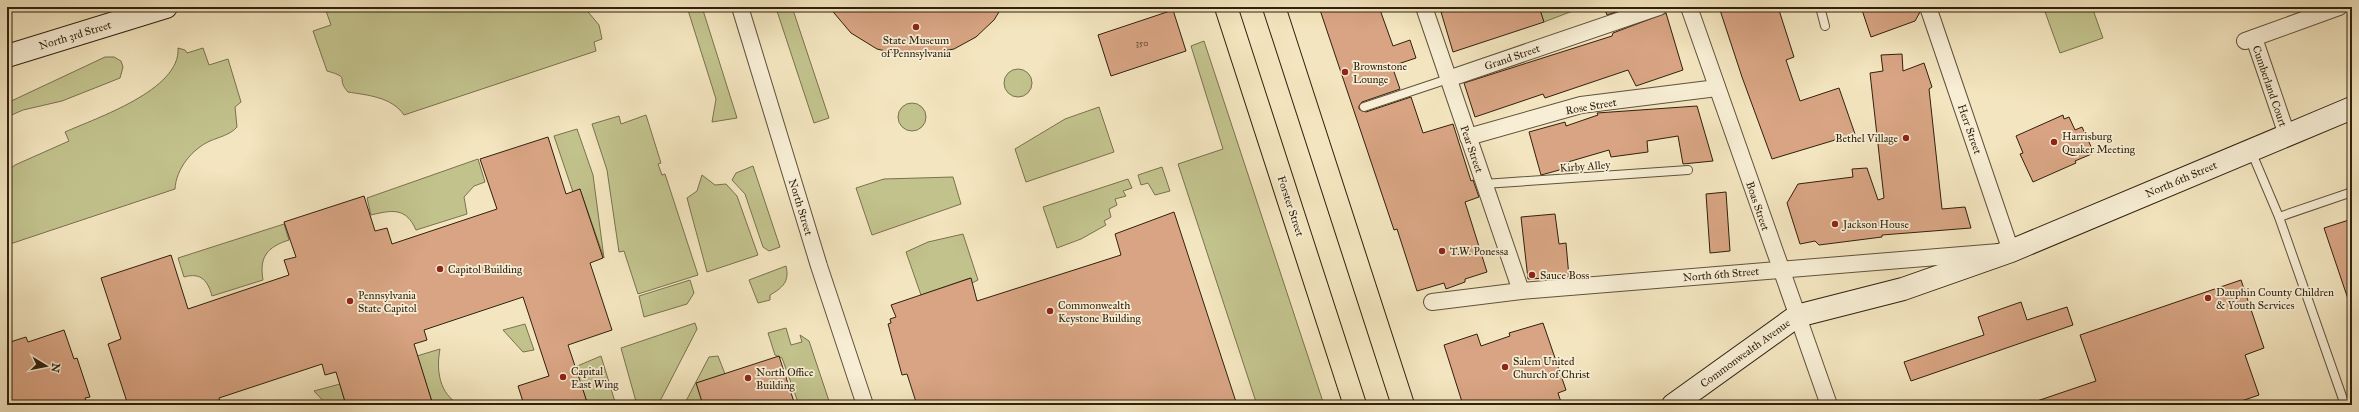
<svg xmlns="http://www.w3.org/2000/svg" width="2359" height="412" font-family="'IM FELL Great Primer',serif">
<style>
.green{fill:#c2c28d;stroke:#79724d}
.building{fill:#d8a483;stroke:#30210d}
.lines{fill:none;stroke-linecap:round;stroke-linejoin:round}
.service-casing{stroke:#61523a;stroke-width:10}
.minor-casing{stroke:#61523a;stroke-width:18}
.secondary-casing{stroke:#30210d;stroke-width:24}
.primary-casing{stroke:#30210d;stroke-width:24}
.service{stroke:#f7eed5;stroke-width:8}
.minor{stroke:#f7eed5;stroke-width:16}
.secondary{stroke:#f7eed5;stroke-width:22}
.primary{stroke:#f3e5bf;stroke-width:22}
.poi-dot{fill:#8f2418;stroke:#f7eed5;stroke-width:1.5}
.labels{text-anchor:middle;stroke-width:3.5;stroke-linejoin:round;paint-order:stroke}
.number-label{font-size:9px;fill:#5a422a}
.street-label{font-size:11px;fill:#30210d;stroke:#f7eed5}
.poi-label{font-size:11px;fill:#30210d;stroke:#f7eed5;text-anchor:start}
</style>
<rect width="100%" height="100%" fill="#f3e5bf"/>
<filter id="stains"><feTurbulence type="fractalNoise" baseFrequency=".005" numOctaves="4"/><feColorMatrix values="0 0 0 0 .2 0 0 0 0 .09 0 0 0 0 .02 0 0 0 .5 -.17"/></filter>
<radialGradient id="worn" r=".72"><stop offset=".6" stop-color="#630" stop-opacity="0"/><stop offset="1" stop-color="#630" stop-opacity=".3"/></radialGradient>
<g class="green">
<path d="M328 7H584L599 25 602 39 594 42 596 51 404 115C392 97 367 95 348 92 335 78 352 78 327 71L313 31 331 25 325 8Z"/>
<path d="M687 7H702L737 118 712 122 716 99Z"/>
<path d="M788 7H792L829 118 814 123 777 11Z"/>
<path d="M1539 7H1583L1544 22Z"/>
<path d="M2049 7H2092L2103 38 2060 53 2044 9Z"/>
<path d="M1204 41 1324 405H1257L1178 164 1223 149 1191 46Z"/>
<path d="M178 48 185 50 187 53 203 48 209 65 228 59 241 102 235 107 237 127C230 135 219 137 210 141 192 149 176 169 175 189L7 245V171L15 165 69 141 65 132C96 118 181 90 178 48Z"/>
<path d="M105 57H114L121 61 123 67 120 78 62 101 23 110 7 117V103Z"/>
<circle cx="1018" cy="83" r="14"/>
<circle cx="912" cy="117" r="14"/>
<path d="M1099 107 1114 152 1026 182 1015 149 1065 119Z"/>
<path d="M646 115 661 163 658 164 662 175 665 174 698 275 638 294 624 251 619 252 607 170 592 124 619 116 621 124Z"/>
<path d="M577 129 593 175 604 258 580 189 573 192 554 136Z"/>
<path d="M478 159 485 182 474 186 464 197 467 214 416 230C406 207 392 210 371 215L367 198Z"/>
<path d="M753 166 780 247 769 251 763 247 745 194 732 180 736 173Z"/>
<path d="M1162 167 1170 191 1155 195 1148 183 1141 185 1138 175Z"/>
<path d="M702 175 715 185 726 184 737 196 758 255 707 272 687 198 697 191Z"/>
<path d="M953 177 961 204 872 235 856 188 884 179Z"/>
<path d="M1128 179 1132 188 1123 191 1126 196 1115 199 1117 205 1109 209 1111 217 1104 221 1106 225 1081 239 1057 248 1043 207Z"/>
<path d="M284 224 289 240C267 247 259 257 263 280L212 296C208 281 201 272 184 277L178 258Z"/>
<path d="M963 234 978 280 972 283 970 278 921 295 906 252 928 242Z"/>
<path d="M786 266C790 282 782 288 770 295V300L758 303 749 280Z"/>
<path d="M690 280 694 293 687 304 644 317 639 296Z"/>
<path d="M695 323 697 329 660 401 637 405 621 348Z"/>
<path d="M525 324 534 350 523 352 503 330Z"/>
<path d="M786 328 791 345 802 342 800 335 809 341 830 404 799 405 782 358 775 355 768 333Z"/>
<path d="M440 349C436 370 439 394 460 405H433L417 356Z"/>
<path d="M601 356 616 405H588L575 367Z"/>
<path d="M718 356 725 374 703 405H687L686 401 709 357Z"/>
<path d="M340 384 346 405H327L314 391Z"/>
</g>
<g class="building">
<path d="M829 7H1002L994 20 976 37 954 49 912 57 877 49 851 33Z"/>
<path d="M1319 7H1379L1393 46 1410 40 1416 58 1392 66 1400 89 1362 102 1359 106V109L1366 112 1411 97 1423 133 1453 124 1471 181 1473 180 1479 197 1465 202 1487 272 1465 279V282L1446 289 1444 283 1417 291 1397 229 1394 230Z"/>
<path d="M1451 7H1539L1544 22 1453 52 1441 12 1452 10Z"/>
<path d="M1604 7H1630L1607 15Z"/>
<path d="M1719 7H1778L1794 57 1786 60 1800 101 1839 88 1855 134 1772 159 1742 77Z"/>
<path d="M1861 7H1919L1920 12 1915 21 1871 37Z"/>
<path d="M1173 10 1186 51 1111 76 1098 35Z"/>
<path d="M1666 13 1683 70 1636 86 1628 70 1545 98 1543 94 1475 117 1464 83 1612 36 1613 33Z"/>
<path d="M1902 54 1903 71 1924 63 1932 87 1929 89 1942 209 1965 207 1971 228 1882 235V237L1819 245 1815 241 1800 244 1787 203 1798 184 1853 177 1852 169 1867 168 1878 200 1884 198 1870 73 1883 71 1881 55Z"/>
<path d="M1697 106 1713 161 1683 164 1678 136 1647 141 1648 152 1611 157 1609 150 1561 164 1563 169 1541 175 1529 132 1565 122 1566 126 1598 115 1597 113Z"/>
<path d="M2063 115 2064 119 2069 117 2075 130 2082 127 2094 153 2075 161 2076 163 2033 182 2020 154 2023 153 2016 136Z"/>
<path d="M548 137 566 194 580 189 603 258 590 263 612 330 568 345 588 405H524L518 386 549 376 523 297 424 330 427 340 414 344 433 405H346L336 372 325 375 322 364 219 398 221 405H128L108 344 121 339 101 278 171 255 188 309 289 275 284 260 296 257 284 222 364 196 375 231 387 228 392 244 497 209 480 159Z"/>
<path d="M1726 192 1730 251 1710 253 1706 194Z"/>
<path d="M1174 212 1237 405H917L907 374 902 375 888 324 891 323 890 319 896 317 891 305 971 278 977 301 1121 255 1115 234Z"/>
<path d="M1555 214 1559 244 1566 243 1569 277 1528 279 1521 217Z"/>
<path d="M2352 219V302H2349L2324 228Z"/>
<path d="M2241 280 2264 348 2245 355 2259 395 2230 405H2035L2034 402 2096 381 2080 335Z"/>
<path d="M2021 302 2027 320 2067 307 2073 325 1911 381 1904 362 1984 335 1978 317Z"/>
<path d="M1543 323 1566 390 1558 393 1562 405H1463L1444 345 1477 334 1481 346 1510 336 1509 333Z"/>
<path d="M64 330 74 359 77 358 90 397 85 398 87 405H7V343L26 337 28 342Z"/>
<path d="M779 356 795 405H703L696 383Z"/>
</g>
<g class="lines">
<defs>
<g id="service">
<path d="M1820 7 1825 26"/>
<path d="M1364 107 1448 79"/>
<path d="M2251 151 2279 217 2345 405"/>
<path d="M1484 184 1688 170"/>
<path d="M2279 217 2352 192"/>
</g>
<g id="minor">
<path d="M740 7 819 266 865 405"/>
<path d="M1424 7 1521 291"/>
<path d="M1689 7 1829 405"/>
<path d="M2254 38 2287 135"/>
<path d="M2245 41 2339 7"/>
<path d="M1448 79 1659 7"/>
<path d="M1468 137 1581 105 1717 88"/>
<path d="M1432 302 1521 291 2011 251 1928 7"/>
</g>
<g id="secondary">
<path d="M7 56 166 7"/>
<path d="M1673 405 1797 316 1903 289 2011 251 2352 108"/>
</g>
<g id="primary">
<path d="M1226 7 1355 405"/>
<path d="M1274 7 1403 405"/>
</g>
</defs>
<use href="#service" class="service-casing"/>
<use href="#minor" class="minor-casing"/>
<use href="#secondary" class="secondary-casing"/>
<use href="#primary" class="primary-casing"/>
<use href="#service" class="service"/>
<use href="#minor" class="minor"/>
<use href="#secondary" class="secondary"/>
<use href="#primary" class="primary"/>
</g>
<g class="poi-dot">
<circle cx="916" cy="27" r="4"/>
<circle cx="1345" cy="72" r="4"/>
<circle cx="1906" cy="138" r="4"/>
<circle cx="2054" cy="142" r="4"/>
<circle cx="1835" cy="224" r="4"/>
<circle cx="1442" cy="251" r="4"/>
<circle cx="440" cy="269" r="4"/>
<circle cx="1532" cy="275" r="4"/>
<circle cx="2208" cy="298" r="4"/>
<circle cx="350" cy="301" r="4"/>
<circle cx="1050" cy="311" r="4"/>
<circle cx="1505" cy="367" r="4"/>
<circle cx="563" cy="377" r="4"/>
<circle cx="748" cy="378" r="4"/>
</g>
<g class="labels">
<g class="number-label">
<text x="1142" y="46">350</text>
</g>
<g class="street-label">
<text transform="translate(75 35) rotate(-17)" y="4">North 3rd Street</text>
<text transform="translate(1512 57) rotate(-19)" y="4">Grand Street</text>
<text transform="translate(2270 86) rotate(71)" y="4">Cumberland Court</text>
<text transform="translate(1591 106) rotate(-10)" y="4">Rose Street</text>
<text transform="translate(1970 129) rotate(71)" y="4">Herr Street</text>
<text transform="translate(1472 149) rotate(71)" y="4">Pear Street</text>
<text transform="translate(1585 166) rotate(-4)" y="4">Kirby Alley</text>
<text transform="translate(2181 179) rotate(-23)" y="4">North 6th Street</text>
<text transform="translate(1291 206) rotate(72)" y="4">Forster Street</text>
<text transform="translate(1758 206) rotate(71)" y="4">Boas Street</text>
<text transform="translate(801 207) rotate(73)" y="4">North Street</text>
<text transform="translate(1721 274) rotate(-5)" y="4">North 6th Street</text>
<text transform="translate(1745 353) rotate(-36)" y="4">Commonwealth Avenue</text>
</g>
<g class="poi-label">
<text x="916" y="44" text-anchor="middle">State Museum<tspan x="916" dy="13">of Pennsylvania</tspan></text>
<text x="1353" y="70">Brownstone<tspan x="1353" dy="13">Lounge</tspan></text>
<text x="2062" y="140">Harrisburg<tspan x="2062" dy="13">Quaker Meeting</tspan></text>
<text x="1898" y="142" text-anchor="end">Bethel Village</text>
<text x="1843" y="228">Jackson House</text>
<text x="1450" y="255">T.W. Ponessa</text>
<text x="448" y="273">Capitol Building</text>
<text x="1540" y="279">Sauce Boss</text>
<text x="2216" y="296">Dauphin County Children<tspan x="2216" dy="13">&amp; Youth Services</tspan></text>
<text x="358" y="299">Pennsylvania<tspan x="358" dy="13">State Capitol</tspan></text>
<text x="1058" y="309">Commonwealth<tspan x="1058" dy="13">Keystone Building</tspan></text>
<text x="1513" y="365">Salem United<tspan x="1513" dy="13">Church of Christ</tspan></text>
<text x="571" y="375">Capital<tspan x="571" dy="13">East Wing</tspan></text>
<text x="756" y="376">North Office<tspan x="756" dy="13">Building</tspan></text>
</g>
</g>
<rect width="2359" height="412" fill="none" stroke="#f3e5bf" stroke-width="24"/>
<rect x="8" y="8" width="2343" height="396" fill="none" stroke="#30210d" stroke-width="2"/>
<rect x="12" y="12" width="2335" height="388" fill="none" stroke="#30210d"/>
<g transform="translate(46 366) rotate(100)" stroke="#f7eed5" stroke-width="3" paint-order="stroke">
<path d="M0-3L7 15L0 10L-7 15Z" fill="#30210d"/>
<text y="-6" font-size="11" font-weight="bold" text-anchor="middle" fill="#30210d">N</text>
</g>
<rect width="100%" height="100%" filter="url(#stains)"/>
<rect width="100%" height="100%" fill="url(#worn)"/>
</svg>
